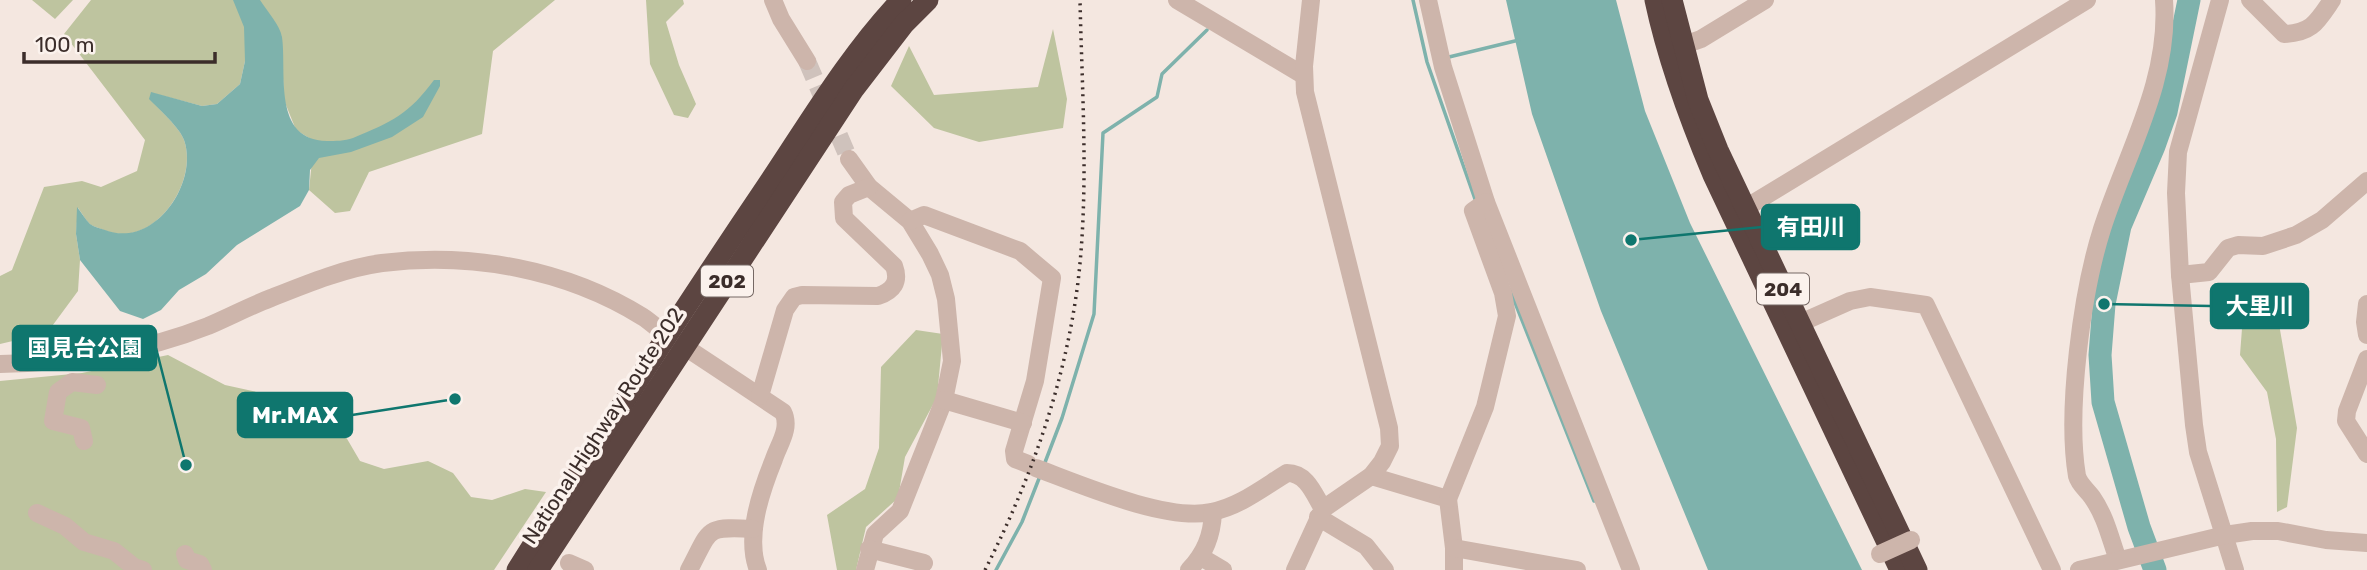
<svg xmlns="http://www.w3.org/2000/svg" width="2367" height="570" font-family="Rubik,'Noto Sans JP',sans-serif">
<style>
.green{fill:#bec49f}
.water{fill:#7eb2ac}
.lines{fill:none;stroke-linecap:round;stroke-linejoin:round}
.stream{stroke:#7eb2ac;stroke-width:3.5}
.river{stroke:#7eb2ac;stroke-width:23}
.minor-tunnel{stroke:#cfc2bc;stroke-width:18;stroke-dasharray:18 9;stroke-linecap:butt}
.minor{stroke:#cdb5ab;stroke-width:18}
.highway{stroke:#5c4541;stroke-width:21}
.rail{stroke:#3b2d2a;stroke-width:3.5;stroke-dasharray:2 5;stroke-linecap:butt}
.minor-bridge{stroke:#cdb5ab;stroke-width:18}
.labels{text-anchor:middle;stroke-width:7;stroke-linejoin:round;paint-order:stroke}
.shield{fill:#fbf2ed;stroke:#756864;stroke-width:2}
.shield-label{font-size:19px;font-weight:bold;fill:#3b2d2a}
.street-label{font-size:21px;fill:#3b2d2a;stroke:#fbf2ed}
.leader{fill:none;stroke:#0f766e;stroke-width:2.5}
.callout-dot{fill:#0f766e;stroke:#fbf2ed;stroke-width:2.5}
.callout{fill:#0f766e;stroke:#0f766e;stroke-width:2.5}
.callout-label{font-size:23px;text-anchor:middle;font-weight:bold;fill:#fff}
</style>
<rect width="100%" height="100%" fill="#f4e7e0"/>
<g class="green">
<path d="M32 0H73L55 19Z"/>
<path d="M91 0H555L493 51 482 134 369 172 350 211 335 213 309 190 314 141 296 130 284 100 281 34 245 61 240 84 217 104 202 106 152 93 150 99C159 109 180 128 184 140 199 182 154 249 106 231 102 229 95 227 91 225 86 221 82 213 78 208L76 234 80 260 78 291 47 333 0 344V276L12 270 44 187 82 181 101 187 137 171 145 140 64 34Z"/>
<path d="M646 0H683L684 4 666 22 679 65 696 104 688 118 674 115 650 64Z"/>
<path d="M1053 29 1067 99 1063 128 979 142 934 128 891 86 909 46 934 95 1038 87Z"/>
<path d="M2259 300 2279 324 2297 428 2287 507 2277 512 2276 439 2267 392 2240 355 2244 302Z"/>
<path d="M916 330 943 334 937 397 905 457 898 498 866 527 856 570H837L827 515 865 489 879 448 881 367Z"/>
<path d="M168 355 225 385 329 408 360 461 384 469 428 461 453 473 471 497 492 500 525 489 546 492 494 570H0V381L82 373Z"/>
</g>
<g class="water">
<path d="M233 0H260C267 11 280 25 282 37 287 73 272 140 327 141 336 141 344 141 353 138 392 122 409 114 434 80H440V86L423 117 392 137 351 152 319 158 310 170 309 190 300 206 237 245 206 274 179 290 161 310 143 319 120 311 80 260 76 234 77 207C81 212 85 219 90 224 94 227 100 228 105 230 154 249 199 183 184 140 180 128 159 109 149 99L151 92 202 106 217 104 240 84 245 61 244 27Z"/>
<path d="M1506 0H1616L1645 111 1690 223 1862 570H1708L1601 311 1532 114Z"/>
</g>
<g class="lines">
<g class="stream">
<path d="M1413 0 1427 62 1476 202"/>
<path d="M1449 57 1519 40"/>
<path d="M1510 290 1594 501"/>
<path d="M1044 465 1062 418 1094 314 1103 133 1157 97 1162 74 1207 30"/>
<path d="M996 570 1022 522 1040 476"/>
</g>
<path class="river" d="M2155 570 2139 527 2103 402 2100 355 2104 304 2120 226 2154 146 2166 112 2189 0"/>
<path class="minor-tunnel" d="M807 61 849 159"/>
<g class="minor">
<path d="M773 0 781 19 807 61"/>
<path d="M1177 0 1303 75"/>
<path d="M1428 0 1443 67 1486 202 1631 570"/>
<path d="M2220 0 2178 152 2176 193 2180 275 2194 425 2198 452 2235 570"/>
<path d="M2250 0 2284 34C2312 33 2317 22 2332 0"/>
<path d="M1673 49 1701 39 1765 0"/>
<path d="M849 159 869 187 910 221 930 254 940 275 946 299 952 361 944 400 900 511 875 534 865 570"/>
<path d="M1734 215 2087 0"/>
<path d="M910 221 924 215 1020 251 1052 278 1035 381 1014 451 1015 459 1028 464"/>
<path d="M2180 275 2209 272 2228 248 2238 245 2263 246 2296 235 2322 220 2367 181"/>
<path d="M2367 304 2365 322 2367 335"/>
<path d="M1789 328 1850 301 1870 297 1926 305 2052 570"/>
<path d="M2367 359 2347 411 2346 421 2367 454"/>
<path d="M0 364C71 363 142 352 208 326 229 317 250 306 271 298 306 284 345 268 382 263 471 252 566 269 643 317 652 323 659 330 668 336 707 361 745 387 783 412 791 428 779 444 774 459 761 491 745 537 758 570"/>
<path d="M760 396 785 310 794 297 802 295 878 296C893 291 900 282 894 266L844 218 843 202 849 195 869 187"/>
<path d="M944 400 1023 423"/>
<path d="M84 441 81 428 53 421 58 392 72 382 97 385"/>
<path d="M1036 468C1079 484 1167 522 1211 512 1239 507 1264 487 1287 473 1307 473 1314 494 1323 509"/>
<path d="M1371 476 1448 499 1454 548V570"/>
<path d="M1448 499 1485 407 1507 316 1503 293 1473 211 1486 202"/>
<path d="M37 513 65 526 84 542 114 551 134 567 143 570"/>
<path d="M1318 517 1366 546 1385 570"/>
<path d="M1454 548 1577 570"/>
<path d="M869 549 924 563"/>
<path d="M185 554 187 560 200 564 203 570"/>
<path d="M1201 557 1223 570"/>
<path d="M2118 560C2110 538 2106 517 2092 497 2087 490 2079 484 2077 476 2066 411 2082 292 2102 229 2126 154 2170 81 2164 0"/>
<path d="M569 563 585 570"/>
<path d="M689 570C711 529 704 526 753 529"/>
<path d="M1189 570C1205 553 1212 536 1213 512"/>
<path d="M1295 570 1323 509 1371 476 1382 462 1390 446 1389 428 1305 92 1304 66 1311 0"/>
<path d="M2079 570 2225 535 2252 531H2278L2326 540 2367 543"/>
</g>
<g class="highway">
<path d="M1655 0C1668 61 1689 118 1713 175L1900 570"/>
<path d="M1672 0 1698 100 1718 150 1917 570"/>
<path d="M517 570C597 443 678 317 762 193 806 128 847 57 901 0"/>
<path d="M538 570 854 89 904 24 928 0"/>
</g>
<path class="rail" d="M985 570C1031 479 1065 384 1078 282 1089 190 1082 93 1080 0"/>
<path class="minor-bridge" d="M1880 554 1911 540"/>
</g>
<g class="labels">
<g class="shield">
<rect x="701" y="265.5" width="52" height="31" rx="5"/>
<rect x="1757" y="273.5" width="52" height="31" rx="5"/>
</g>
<g class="shield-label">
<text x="727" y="288">202</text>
<text x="1783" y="296">204</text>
</g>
<g class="street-label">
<text transform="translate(603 426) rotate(-57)" y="7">National Highway Route 202</text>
</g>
</g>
<path class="leader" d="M1631 240L1762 227M2104 304L2211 306M186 465L156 348M455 399L352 415"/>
<g class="callout-dot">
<circle cx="1631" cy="240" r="7"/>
<circle cx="2104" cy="304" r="7"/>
<circle cx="186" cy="465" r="7"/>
<circle cx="455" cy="399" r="7"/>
</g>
<g class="callout">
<rect x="1762" y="205" width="97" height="44" rx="7"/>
<rect x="2211" y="284" width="97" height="44" rx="7"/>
<rect x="13" y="326" width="143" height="44" rx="7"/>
<rect x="238" y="393" width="114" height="44" rx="7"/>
</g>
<g class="callout-label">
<text x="1811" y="235">有田川</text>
<text x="2260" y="314">大里川</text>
<text x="85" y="356">国見台公園</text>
<text x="295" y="423">Mr.MAX</text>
</g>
<path d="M24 52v10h191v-10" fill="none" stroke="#3b2d2a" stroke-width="3.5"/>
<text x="35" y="52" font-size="21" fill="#3b2d2a" stroke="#fbf2ed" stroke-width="5" paint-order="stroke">100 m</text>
</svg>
